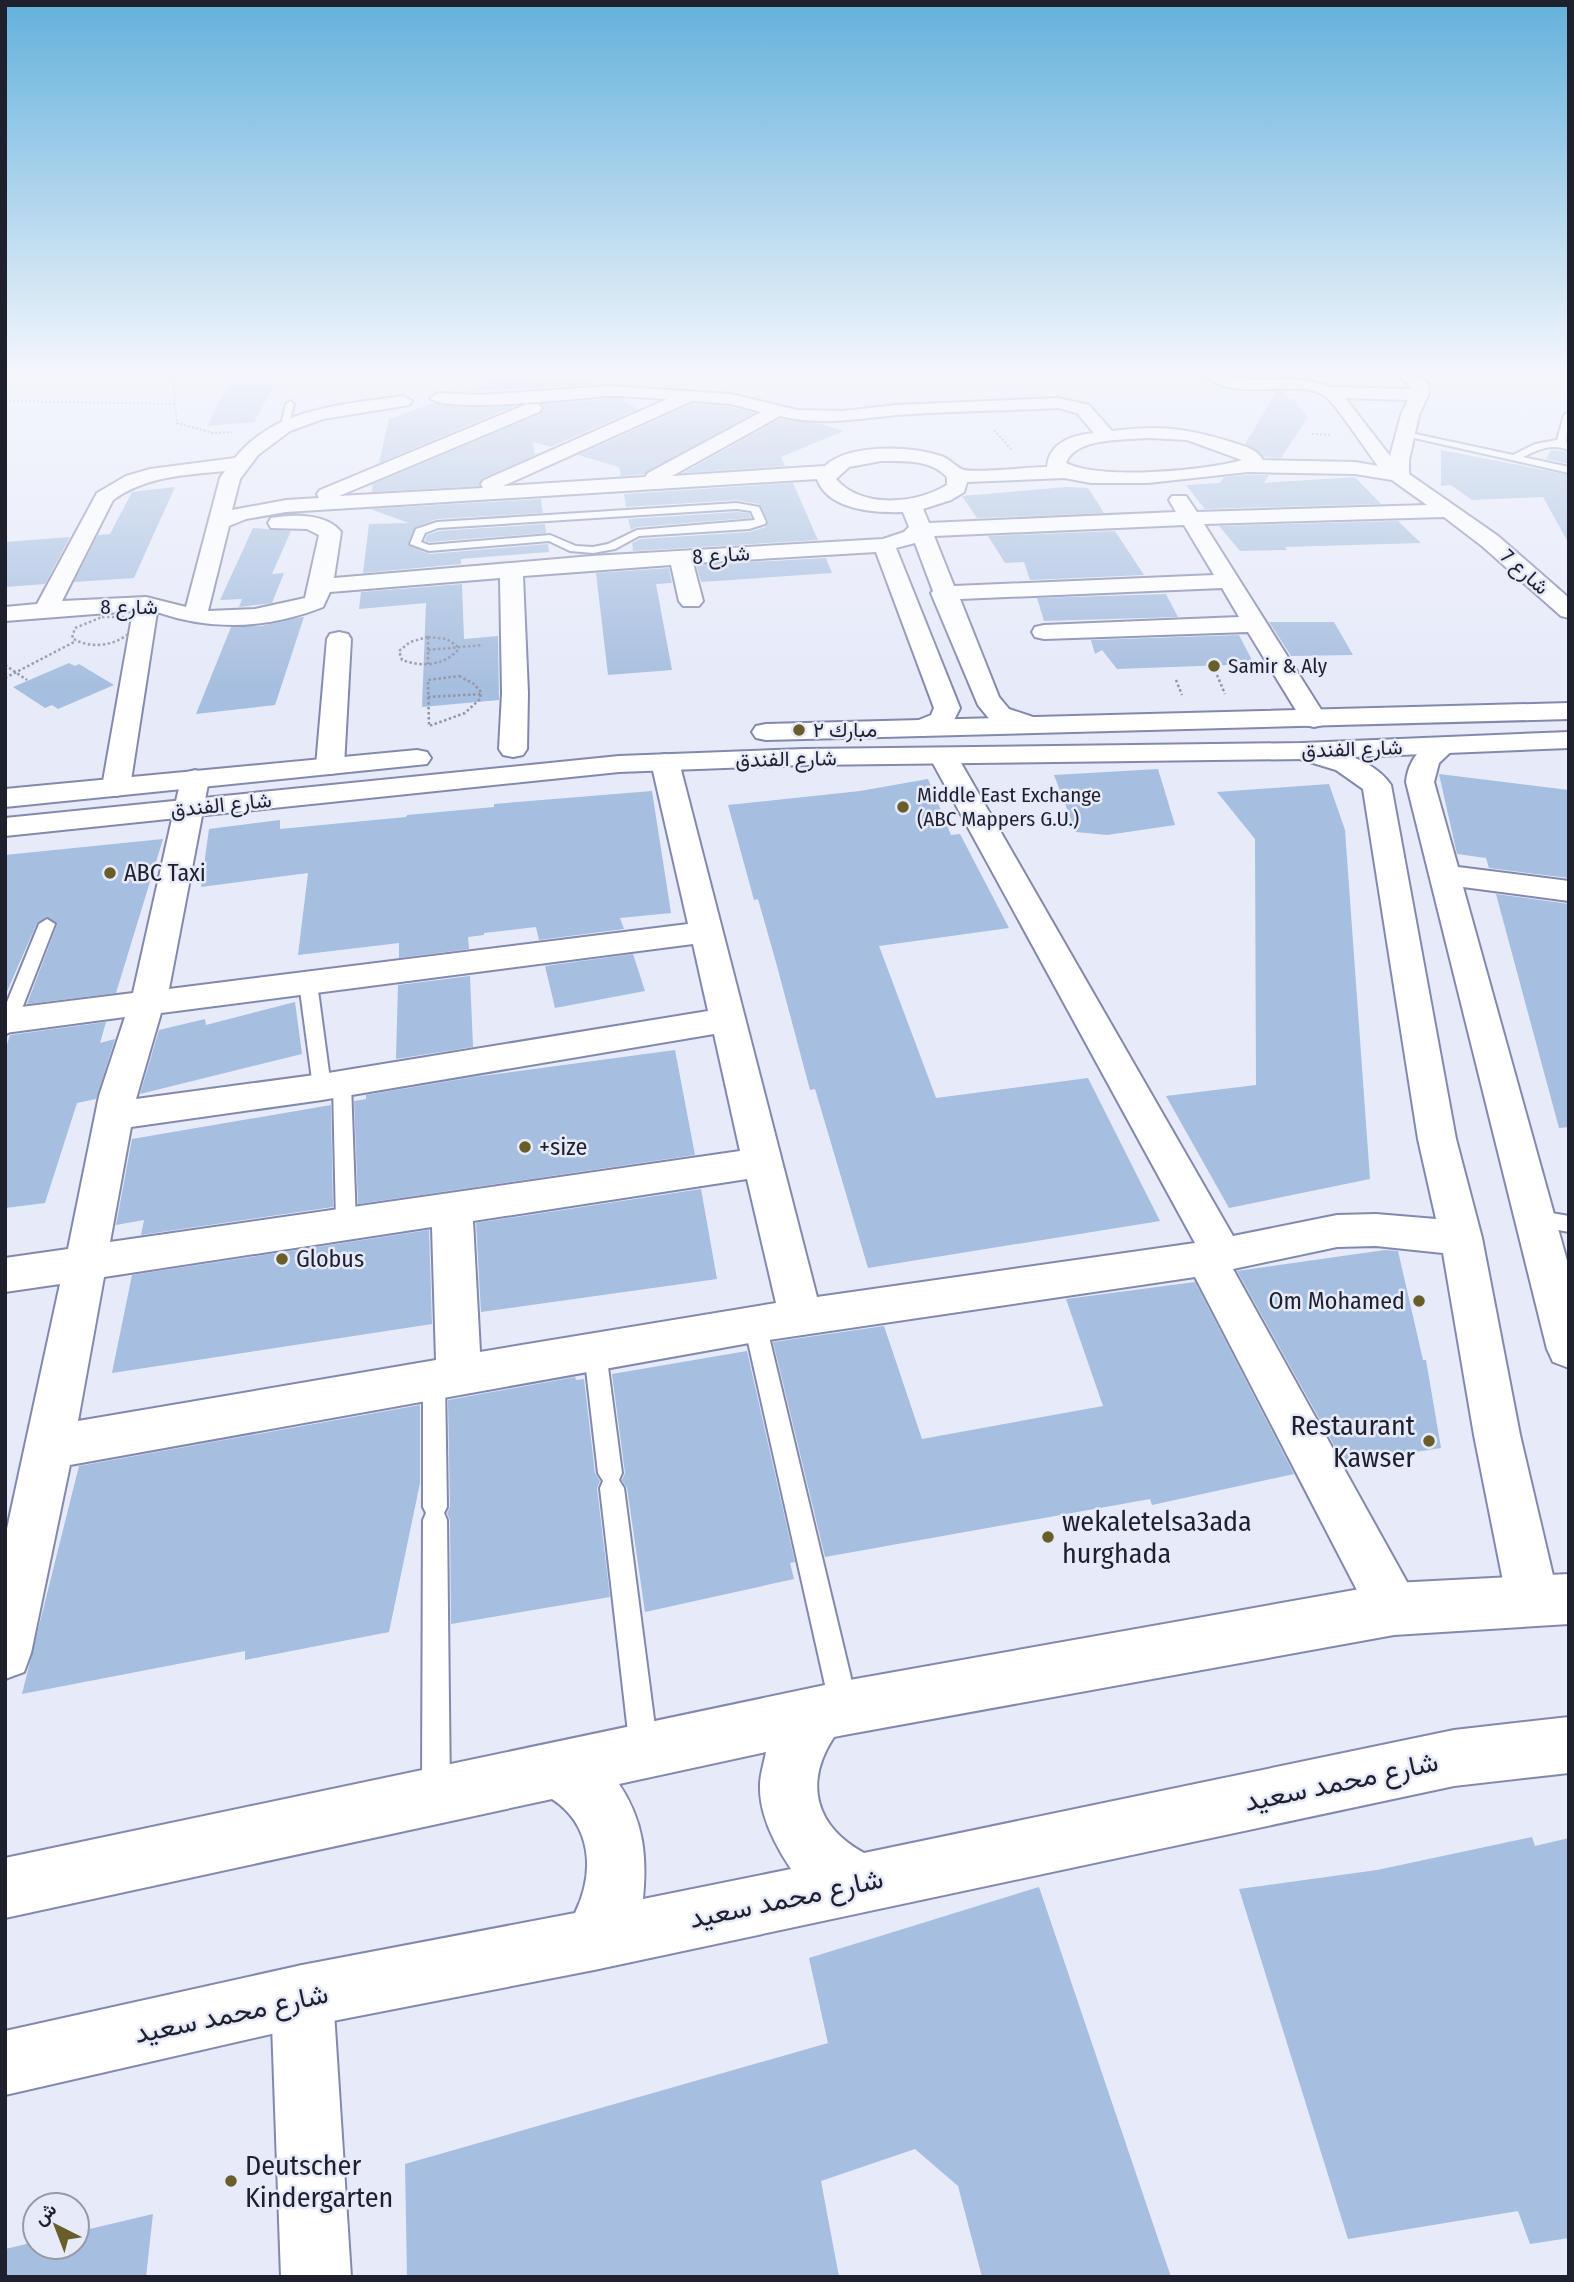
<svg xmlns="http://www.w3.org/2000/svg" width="1574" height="2282" font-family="'Fira Sans Condensed',Vazirmatn,sans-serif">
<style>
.building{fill:#a6bedf}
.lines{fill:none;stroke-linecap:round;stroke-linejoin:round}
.service-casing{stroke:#8389ad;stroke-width:4}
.minor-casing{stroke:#8389ad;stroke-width:4}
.tertiary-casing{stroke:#8389ad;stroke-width:4}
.path-far1{stroke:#9295a4;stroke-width:2;stroke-dasharray:2 2;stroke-linecap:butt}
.path{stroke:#9295a4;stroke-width:2.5;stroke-dasharray:2.5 2.5;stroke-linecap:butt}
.service{fill:#fff;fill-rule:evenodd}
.minor{fill:#fff;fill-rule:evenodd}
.tertiary{fill:#fff;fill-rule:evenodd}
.poi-dot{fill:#695e2a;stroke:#e6eaf9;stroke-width:2.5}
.labels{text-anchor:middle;stroke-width:5;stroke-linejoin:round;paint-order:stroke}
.far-street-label{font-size:21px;fill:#1e202e;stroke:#e6eaf9}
.far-poi-label{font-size:21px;fill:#1e202e;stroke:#e6eaf9;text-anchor:start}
.poi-label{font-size:24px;fill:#1e202e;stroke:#e6eaf9;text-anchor:start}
.near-poi-label{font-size:28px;fill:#1e202e;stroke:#e6eaf9;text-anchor:start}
.near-street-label{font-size:28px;fill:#1e202e;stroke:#e6eaf9}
</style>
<rect width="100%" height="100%" fill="#e6eaf9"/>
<g class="building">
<path d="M494 370H573L597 384 465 392 497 380Z"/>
<path d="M275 384 254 422 207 426 228 385Z"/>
<path d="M1277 391H1282L1288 399H1293L1308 417 1281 458 1264 457 1245 444Z"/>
<path d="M607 399H621L638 409 551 447 533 442 535 455 483 478 479 486 372 492 373 484 540 414 545 408 543 404Z"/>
<path d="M434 403 460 407 515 406 379 463 389 419Z"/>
<path d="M692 404 731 407 754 413 644 474 621 476 619 467 578 455Z"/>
<path d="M780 419 821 424 844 431 781 457 785 466 683 473Z"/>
<path d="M1441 450 1569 475V544L1543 497 1472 500 1451 485 1441 486Z"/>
<path d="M1551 450 1569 452V464L1546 459Z"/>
<path d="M1248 475H1269L1264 483 1355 477 1381 504 1205 509 1186 485 1220 483 1224 477Z"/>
<path d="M793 483 818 540 633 551 632 543 640 539 749 532 766 527 768 521 759 504 737 500 626 507 624 494Z"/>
<path d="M175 487 134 578 74 582 98 535 110 534 132 492Z"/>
<path d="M1067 487 1088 488 1104 513 977 518 962 496Z"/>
<path d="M541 499 543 513 437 519 415 527 408 545 429 554 548 544 549 552 461 559V564L363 573 369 524 409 523 370 509Z"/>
<path d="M737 512 749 513 751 518 637 527 631 530 628 519Z"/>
<path d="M1398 521 1421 543 1285 547 1287 550 1240 551 1219 526Z"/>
<path d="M545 524 546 533 429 542 425 541 427 535 439 531Z"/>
<path d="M253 528 291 531 272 574 284 573 272 603 239 607 242 599 220 600Z"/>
<path d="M1115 531 1144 575 1030 580 1024 562 1005 563 988 536Z"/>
<path d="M70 537 45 584 5 587V542Z"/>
<path d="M826 558 832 573 701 582 696 565Z"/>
<path d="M669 568 672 583 656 584 672 670 608 675 596 573Z"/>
<path d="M462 584 464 639 498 636 499 700 422 707 426 603 359 609 361 592Z"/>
<path d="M1166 594 1178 617 1044 621 1037 598Z"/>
<path d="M302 617H304L275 705 196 714 231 627 261 626Z"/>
<path d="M1269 622H1334L1353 655 1291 656Z"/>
<path d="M1239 635 1254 664 1117 669 1102 650 1095 654 1091 640Z"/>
<path d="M69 663 75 666 79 664 114 685 58 709 52 705 45 708 13 687Z"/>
<path d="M1158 769 1175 825 1107 835 1076 832 1054 775Z"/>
<path d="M1439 774 1569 790V878L1489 868 1486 858 1457 854Z"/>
<path d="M928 779 951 835 960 834 1009 928 879 946 936 1098 1088 1078 1160 1221 868 1268 815 1089 810 1090 777 966 758 899 754 900 728 805 860 791Z"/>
<path d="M1329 784 1345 830 1370 1179 1229 1208 1166 1096 1256 1085 1255 839 1217 792Z"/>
<path d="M652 791 671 913 620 918 624 929 539 940 536 927 484 933V935L468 937 469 949 399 958V943L298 955 308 873 201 887 209 829 280 820V829L406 817 407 815 494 807V804Z"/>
<path d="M163 839 116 993 27 1004 57 925 46 917 37 923 5 996V855Z"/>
<path d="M1496 894 1569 904V1127L1559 1128Z"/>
<path d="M633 954 645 991 555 1008 545 966Z"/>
<path d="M470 976 473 1047 396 1059 398 985Z"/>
<path d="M295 1002 302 1054 140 1094 159 1030 205 1019 206 1025Z"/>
<path d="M106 1022 100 1043 115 1039 96 1099 77 1103 45 1203 5 1208V1051L10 1035Z"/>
<path d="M675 1050 695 1155 358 1204 354 1101 366 1099V1095L474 1077Z"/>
<path d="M331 1105 333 1207 141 1235 144 1220 116 1225 132 1139Z"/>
<path d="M701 1189 717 1279 481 1312 476 1223Z"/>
<path d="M429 1230 432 1324 112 1373 132 1275Z"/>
<path d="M1385 1250 1398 1251 1423 1360H1426L1441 1448 1344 1463 1237 1271Z"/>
<path d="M1195 1282 1294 1474 1152 1505 1150 1499 825 1557 773 1342 884 1326 922 1439 1103 1406 1066 1299Z"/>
<path d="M747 1351 795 1562 790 1563 794 1579 645 1612 627 1488 622 1480 625 1473 612 1374Z"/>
<path d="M575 1377 576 1380 584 1379 595 1473 600 1481 597 1488 610 1597 451 1624 450 1520 447 1513 450 1507 448 1400Z"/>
<path d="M420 1405V1483L389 1632 245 1660V1651L22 1694 79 1466Z"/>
<path d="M1532 1837 1535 1846 1569 1838V2238L1530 2244 1518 2211 1348 2239 1239 1889 1377 1870Z"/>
<path d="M1039 1887 1171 2277H982L958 2186 915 2149 821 2181 839 2277H407L405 2164 828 2043 809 1958Z"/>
<path d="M153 2214 146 2277H5V2249L35 2242V2247H77V2232Z"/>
</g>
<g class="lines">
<defs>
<g id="service">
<path d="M290 401 294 404 288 427 280 429 286 404Z"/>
<path d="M1569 412 1566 441 1569 450C1552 443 1539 449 1523 457L1569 467V473L1401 435 1406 432 1513 455 1535 444 1557 440 1564 415Z"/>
<path d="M737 503 759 507 766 522 765 524 749 529 639 536 615 549 593 553 570 551 549 541 429 551 410 544 416 529 437 522ZM737 509 751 511 755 520 637 530 608 544 593 547 576 546 550 535 429 545 421 542 425 533 438 528Z"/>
<path d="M47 919 55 924 14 1029 5 1035V1007L39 924Z"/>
<path d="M308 977 317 983 331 1087 329 1092H315L313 1087 299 983Z"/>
<path d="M342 1077 349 1079 351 1084 356 1223 353 1229 346 1231 339 1229 336 1223 333 1084 335 1079Z"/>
<path d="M1534 1210 1569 1216V1232L1527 1224 1524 1218 1527 1212Z"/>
<path d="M755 1315 763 1318 766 1324 858 1707 854 1717 844 1721 834 1717 830 1707 744 1324 747 1318Z"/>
<path d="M595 1342 603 1345 606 1352 622 1473 619 1480 624 1488 658 1750 654 1760 644 1764 634 1760 630 1750 600 1488 603 1481 598 1473 584 1352 587 1345Z"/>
<path d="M434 1370 442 1373 445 1380 447 1507 444 1513 447 1520 450 1792 446 1802 436 1806 426 1802 422 1792 423 1520 426 1513 423 1507V1380L426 1373Z"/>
</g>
<g id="minor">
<path d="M1200 370H1219L1241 379 1307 380 1332 387 1411 389 1410 386 1394 370H1413L1428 384 1429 393 1419 415 1409 460V474L1498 536 1569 598V618L1561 616 1482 546 1444 517 1204 524 1327 719 1323 725 1314 727 1305 725 1248 632 1044 639 1035 637 1032 632 1035 627 1044 625 1239 617 1222 588 960 599 999 697 1009 709 1039 719 1042 725 1039 731 1029 733 991 721 978 705 931 593 933 591 915 543 896 548 960 708 951 726 924 736 914 734 910 728 914 722 931 715 934 708 876 552 693 563 703 601 699 606H683L679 601 671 565 523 576 528 693 527 749 523 755 513 757 503 755 499 749 502 693 500 578 330 592 323 607C268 629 212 631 157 612L130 787 126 793 116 796 106 793 102 787 133 611 5 621V607L37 604 97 493 126 476 150 469 235 458C276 407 343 405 403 396L412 401 409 405 323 419 290 431 258 455 240 479 232 510 286 500 319 498 317 494 320 490 527 404H539L542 408 539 412 339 496 483 488 481 484 484 480 667 399C648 398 627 396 607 396 580 398 444 414 430 398L439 393 481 395 610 386 731 394 797 410 843 411 896 405 1058 398 1089 405 1112 431C1160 425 1185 428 1231 442 1243 446 1256 448 1263 460L1355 462 1378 466C1367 452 1336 404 1325 396 1296 376 1230 407 1200 370ZM1345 398 1408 400 1401 415 1390 456ZM692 401 731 404 761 412 648 473 645 477 503 486ZM1058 408 1077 413 1094 433C1073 435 1049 442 1047 467 1029 467 978 473 964 470 957 468 950 459 941 456 912 446 849 443 825 466L672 476 780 416C820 426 857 419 897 415 950 411 1004 411 1058 408ZM1150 438 1187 440 1242 460C1205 471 1100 480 1066 463 1075 437 1126 440 1150 438ZM881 461C904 461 930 459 947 477V485C916 504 862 509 836 479L849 467ZM225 471 220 478 186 607 146 597 62 601 113 500C146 476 185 475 225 471ZM1248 472 1355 474 1392 480 1427 505 1197 512 1186 496H1172L1169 500 1176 512 929 523 923 509 951 500 964 492 967 482 1064 478 1091 483H1148ZM817 479C828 510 874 513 903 512L909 527 904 532 883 539 592 556 334 578 341 532C327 513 292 514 271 518L268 523 271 528 307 529 319 535 305 598 255 609 208 611 229 526 246 519 286 512ZM1184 525 1214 575 954 586 934 536Z"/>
<path d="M339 632 348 634 351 639 344 766 340 772 330 774 320 772 316 766 327 639 330 634Z"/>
<path d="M1443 738 1453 740 1457 746 1439 763 1434 782 1458 867 1569 881V901L1463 887 1569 1268V1368L1553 1362 1547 1349 1406 782C1408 760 1422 743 1443 738Z"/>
<path d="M1303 743C1332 750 1373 758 1391 785L1456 1139 1482 1238 1520 1435 1559 1601 1551 1619 1533 1626 1515 1619 1507 1601 1474 1435 1443 1253 1376 1246 1337 1247 1233 1269 1412 1591 1420 1609 1412 1627 1394 1635 1376 1627 1195 1277 755 1342 70 1465 31 1653 24 1672 5 1679V1538L60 1284 5 1292V1258L68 1249 99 1096 125 1017 5 1033V1009L133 993 181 779 185 773 195 770 205 773 209 779 169 989 688 924 651 762 655 756 665 754 675 756 679 762 817 1297 1195 1243 929 756 933 750 943 748 953 750 957 756 1233 1236 1337 1215 1376 1214 1436 1219 1418 1139 1363 789 1336 770 1293 757 1289 751 1293 745ZM693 944 708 1011 322 1074 136 1099 161 1013ZM714 1034 740 1151 110 1242 131 1127 322 1100ZM747 1179 776 1303 480 1352 473 1221ZM432 1227 436 1360 78 1421 104 1277Z"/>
<path d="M302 1965 324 1974 333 1996 351 2277H281L271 1996 280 1974Z"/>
</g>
<g id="tertiary">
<path d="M1569 703V719L766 740 756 738 752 732 756 726 766 724Z"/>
<path d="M1569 732V748L1303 759 805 765 619 772 5 836V818L619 756 805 749 1303 743Z"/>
<path d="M417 750 427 752 431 758 427 764 5 807V789Z"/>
<path d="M1569 1574V1624L1394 1635 844 1735 834 1737C803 1784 816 1827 864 1853L1454 1730 1569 1717V1773L1454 1786 594 1970 302 2027 5 2095V2031L302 1965 575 1913C595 1872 592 1825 552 1799L5 1918V1858L844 1681 1394 1583ZM766 1752C764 1763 760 1775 760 1785 759 1815 775 1845 791 1869L643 1899C647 1857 644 1821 619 1784Z"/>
</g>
</defs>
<use href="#service" class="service-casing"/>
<use href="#minor" class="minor-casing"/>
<use href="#tertiary" class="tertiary-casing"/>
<g class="path-far1">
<path d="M176 370 172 371 177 423 213 433 232 432"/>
<path d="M5 401 175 404"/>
<path d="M994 430 1012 450"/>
<path d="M1312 434 1332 435"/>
</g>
<g class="path">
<path d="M102 617H123L135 622 136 627C120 645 93 651 72 638L75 628Z"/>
<path d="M428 637 447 639 457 646V651C442 666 421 667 402 660L399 651 410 642Z"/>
<path d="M428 637V664"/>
<path d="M428 650 483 645"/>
<path d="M5 665 27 680"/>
<path d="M1217 675 1225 694"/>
<path d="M459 676 474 684 481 692 480 699 465 713 429 726 428 680Z"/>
<path d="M5 678 76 641"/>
<path d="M1176 680 1182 695"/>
<path d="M428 697 483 694"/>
</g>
<use href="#service" class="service"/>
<use href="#minor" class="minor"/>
<use href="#tertiary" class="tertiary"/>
</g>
<linearGradient id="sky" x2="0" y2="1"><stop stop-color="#62b1db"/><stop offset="0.54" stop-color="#f4f6fc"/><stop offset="1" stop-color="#f4f6fc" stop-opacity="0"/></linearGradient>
<rect width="1574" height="689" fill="url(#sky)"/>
<g class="poi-dot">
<circle cx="1214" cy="666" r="7"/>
<circle cx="799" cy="730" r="7"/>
<circle cx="903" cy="807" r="7"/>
<circle cx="110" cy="873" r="7"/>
<circle cx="525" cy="1147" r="7"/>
<circle cx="282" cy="1259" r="7"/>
<circle cx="1419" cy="1301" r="7"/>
<circle cx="1429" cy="1441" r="7"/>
<circle cx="1048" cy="1537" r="7"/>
<circle cx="231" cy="2181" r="7"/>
</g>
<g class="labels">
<g class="far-street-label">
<text transform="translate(721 555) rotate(-4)" y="7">شارع 8</text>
<text transform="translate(1525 572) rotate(42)" y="7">شارع 7</text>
<text x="129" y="614">شارع 8</text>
<text transform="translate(1352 749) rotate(-2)" y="7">شارع الفندق</text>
<text transform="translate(786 759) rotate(-1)" y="7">شارع الفندق</text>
<text transform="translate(221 805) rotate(-6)" y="7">شارع الفندق</text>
</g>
<g class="far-poi-label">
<text x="1228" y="673">Samir &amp; Aly</text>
<text x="813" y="737">مبارك ٢</text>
<text x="917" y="802">Middle East Exchange<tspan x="917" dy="24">(ABC Mappers G.U.)</tspan></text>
</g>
<g class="poi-label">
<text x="124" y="881">ABC Taxi</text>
<text x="539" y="1155">+size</text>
<text x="296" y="1267">Globus</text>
<text x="1405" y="1309" text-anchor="end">Om Mohamed</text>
</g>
<g class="near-poi-label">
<text x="1415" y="1435" text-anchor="end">Restaurant<tspan x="1415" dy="32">Kawser</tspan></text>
<text x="1062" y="1531">wekaletelsa3ada<tspan x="1062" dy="32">hurghada</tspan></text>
<text x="245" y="2175">Deutscher<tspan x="245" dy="32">Kindergarten</tspan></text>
</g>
<g class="near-street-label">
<text transform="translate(1341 1781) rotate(-12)" y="10">شارع محمد سعيد</text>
<text transform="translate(786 1898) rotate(-12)" y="10">شارع محمد سعيد</text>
<text transform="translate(231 2013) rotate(-12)" y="10">شارع محمد سعيد</text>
</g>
</g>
<rect width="1574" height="2282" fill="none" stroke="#1e202e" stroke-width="14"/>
<g transform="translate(56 2226) rotate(318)"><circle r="33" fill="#e6eaf9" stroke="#9699a8" stroke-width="2"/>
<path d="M0-5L12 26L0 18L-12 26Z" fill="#695e2a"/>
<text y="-10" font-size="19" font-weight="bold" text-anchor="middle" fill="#1e202e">ش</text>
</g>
</svg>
